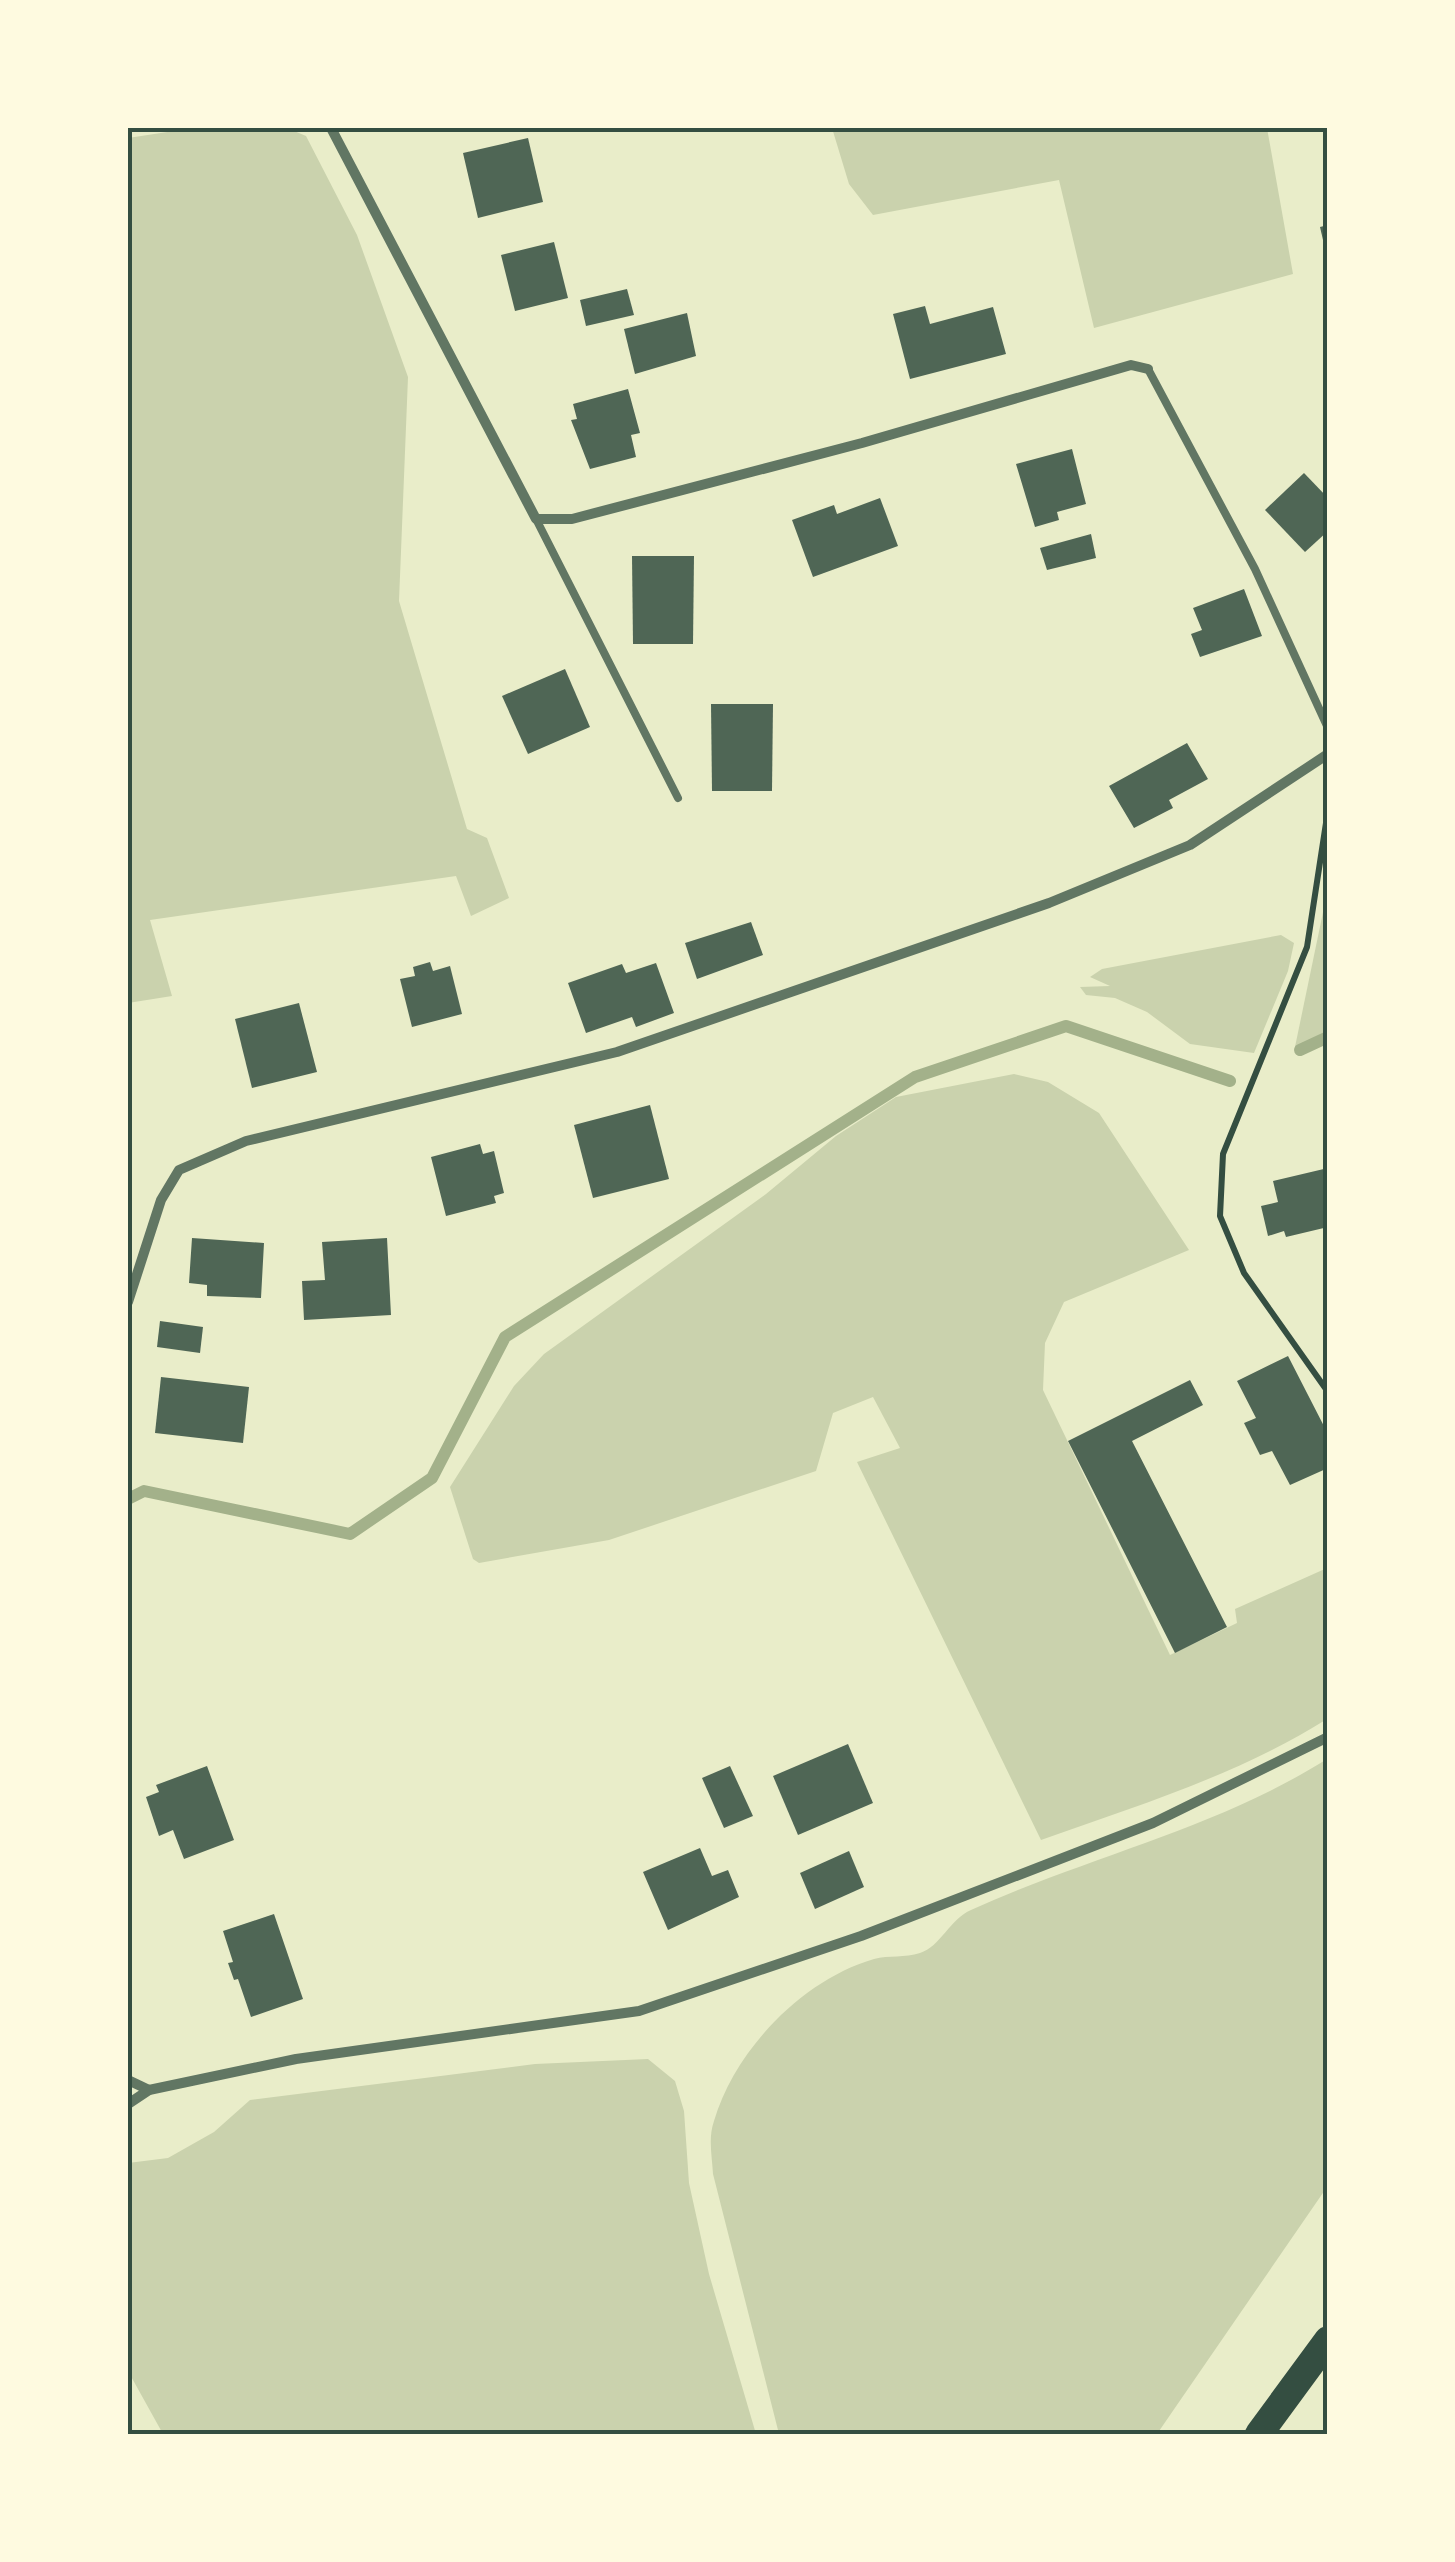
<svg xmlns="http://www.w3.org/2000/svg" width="1455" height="2562" font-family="'Fira Sans',sans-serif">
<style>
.green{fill:#cad2ad}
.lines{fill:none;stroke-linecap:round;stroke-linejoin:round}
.stream{stroke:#a3b18a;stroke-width:12}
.building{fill:#4f6655}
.path{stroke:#344e41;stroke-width:6}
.service{stroke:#617663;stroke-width:8}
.minor{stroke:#617663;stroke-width:10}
.trunk{stroke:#344e41;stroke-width:28}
.neatline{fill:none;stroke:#344e41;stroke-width:4}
</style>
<rect width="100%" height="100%" fill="#e9edc9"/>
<g class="green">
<path d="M287 128 306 136 357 235 408 377 399 601 467 829 487 838 509 898 471 916 456 876 150 920 172 996 128 1003V138L187 129Z"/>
<path d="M832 128H1267L1293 274 1094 328 1059 180 873 215 849 184Z"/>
<path d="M1327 893V1035L1295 1047Z"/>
<path d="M1281 935 1294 943 1288 971 1254 1053 1190 1044 1147 1012 1115 998 1086 995 1080 987 1110 986 1090 977 1102 969Z"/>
<path d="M1014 1074 1048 1082 1099 1113 1189 1250 1064 1302 1045 1343 1043 1390 1170 1655 1237 1623 1235 1609 1327 1568V1719C1238 1775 1139 1805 1041 1840L857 1462 900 1448 873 1397 833 1413 816 1471 609 1540 479 1563 473 1559 450 1487 514 1386 544 1354 766 1194 836 1136 896 1097Z"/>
<path d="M1327 1759V2187L1157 2434H779L713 2174C712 2156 708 2138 714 2121 735 2050 802 1980 874 1959 889 1955 905 1958 920 1953 940 1947 951 1918 971 1910 1089 1856 1216 1829 1327 1759Z"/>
<path d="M648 2059 675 2081 684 2111 689 2183 709 2274 756 2434H163L128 2371V2163L168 2158 214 2132 250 2100 535 2064Z"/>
</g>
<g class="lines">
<g class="stream">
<path d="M1300 1050 1328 1037"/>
<path d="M128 1499 144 1491 350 1534 432 1478 505 1337 915 1077 1066 1026 1230 1081"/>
</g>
</g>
<g class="building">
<path d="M528 138 543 202 478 218 463 153Z"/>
<path d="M1328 225V253H1326L1320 227Z"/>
<path d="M554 242 568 298 515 311 501 255Z"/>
<path d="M627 289 634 315 586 326 580 300Z"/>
<path d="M925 306 930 324 993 307 1006 354 910 379 893 314Z"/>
<path d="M687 313 696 356 635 374 624 329Z"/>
<path d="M628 389 640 433 631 435 636 457 590 469 571 420 577 419 573 404Z"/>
<path d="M1072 449 1086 504 1057 512 1059 520 1035 527 1016 464Z"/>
<path d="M1304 473 1328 498V531L1305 552 1265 510Z"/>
<path d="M880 498 898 546 813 577 792 520 834 505 837 514Z"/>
<path d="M1091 534 1096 558 1047 570 1040 548Z"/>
<path d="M632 556H694L693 644H633Z"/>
<path d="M1244 589 1262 636 1200 657 1191 634 1202 630 1193 608Z"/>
<path d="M565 669 590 727 528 754 502 696Z"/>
<path d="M711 704H773L772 791H712Z"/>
<path d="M1187 743 1208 779 1169 800 1173 808 1134 828 1109 786Z"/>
<path d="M751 922 763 955 697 979 685 943Z"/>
<path d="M430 962 433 971 450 966 462 1014 412 1027 400 979 415 976 413 967Z"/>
<path d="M656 963 674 1013 636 1027 632 1017 586 1033 568 983 622 964 626 973Z"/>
<path d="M299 1003 317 1072 252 1088 235 1019Z"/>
<path d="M650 1105 669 1179 593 1198 574 1125Z"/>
<path d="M480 1144 483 1154 494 1151 504 1193 494 1196 496 1203 446 1216 431 1157Z"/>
<path d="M1328 1168V1227L1286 1237 1284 1231 1268 1236 1261 1206 1278 1202 1273 1181Z"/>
<path d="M192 1238 264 1243 261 1298 207 1296V1285L189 1283Z"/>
<path d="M387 1238 391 1315 304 1320 302 1281 325 1280 322 1242Z"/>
<path d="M160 1321 203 1327 200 1353 157 1347Z"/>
<path d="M1288 1356 1328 1434V1468L1290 1485 1272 1451 1260 1455 1244 1423 1256 1418 1237 1381Z"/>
<path d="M161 1377 249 1387 243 1443 155 1433Z"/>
<path d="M1190 1380 1203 1405 1132 1441 1227 1627 1175 1653 1068 1441Z"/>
<path d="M848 1744 873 1803 798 1835 773 1776Z"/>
<path d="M207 1766 234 1840 184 1859 173 1830 159 1836 146 1797 159 1792 156 1785Z"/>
<path d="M730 1766 753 1816 724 1828 702 1778Z"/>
<path d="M700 1848 712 1876 728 1870 739 1897 668 1930 643 1872Z"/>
<path d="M849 1851 864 1887 815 1909 800 1873Z"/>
<path d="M274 1914 303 1999 251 2017 238 1979 234 1980 228 1963 233 1962 223 1931Z"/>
</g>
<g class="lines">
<path class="path" d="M1328 810 1307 947 1223 1154 1220 1216 1244 1273 1328 1392"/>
<g class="service">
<path d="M1148 369 1255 569 1328 728"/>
<path d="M536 519 678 798"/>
</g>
<g class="minor">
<path d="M331 128 536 519H572L862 443 1131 365 1148 369"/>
<path d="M128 1302 161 1200 179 1170 246 1141 617 1052 1049 903 1190 845 1328 754"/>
<path d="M128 2080 149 2090"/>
<path d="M128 2104 149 2090 296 2059 639 2011 861 1936 1153 1823 1328 1737"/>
</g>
<path class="trunk" d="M1259 2434 1328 2340"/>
</g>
<rect width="1455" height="2562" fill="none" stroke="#fefae0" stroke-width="260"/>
<rect x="130" y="130" width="1195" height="2302" class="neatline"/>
</svg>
